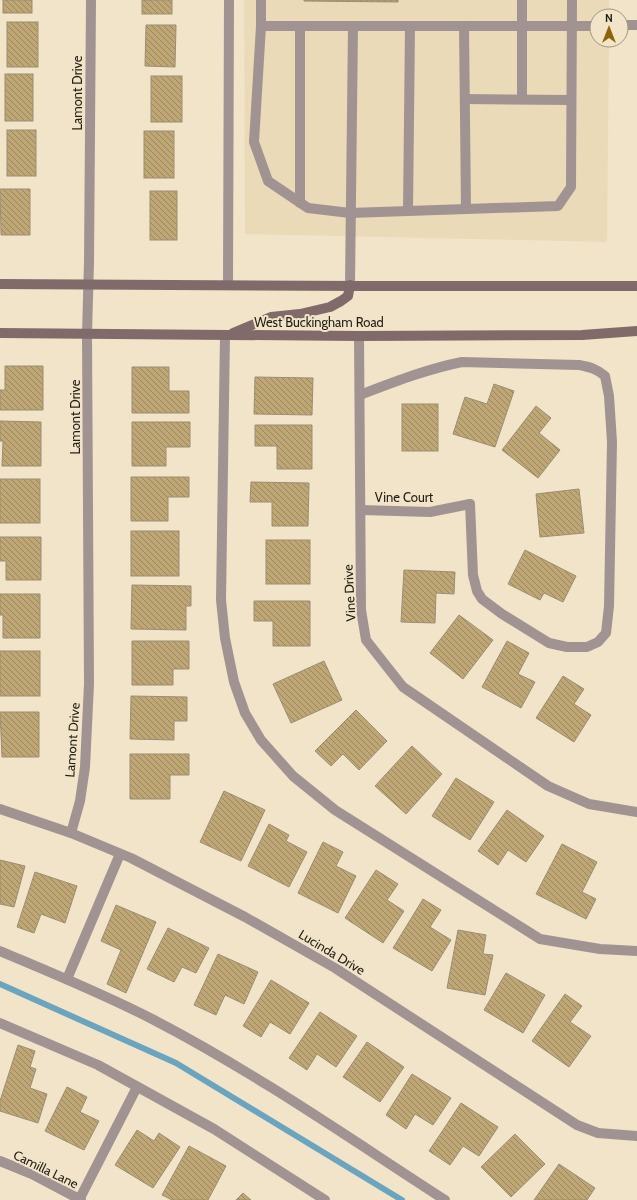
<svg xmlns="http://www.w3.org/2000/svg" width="637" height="1200" font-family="Cabin,sans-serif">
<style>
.built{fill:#ebdab8}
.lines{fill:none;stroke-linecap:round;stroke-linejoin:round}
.stream{stroke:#6ba4bf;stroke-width:6}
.building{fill:url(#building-back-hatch);stroke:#9a8e75}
.service{stroke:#a19392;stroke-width:10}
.minor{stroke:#a19392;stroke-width:10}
.secondary{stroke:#806b6a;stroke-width:10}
.labels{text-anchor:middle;stroke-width:4;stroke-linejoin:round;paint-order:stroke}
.street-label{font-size:13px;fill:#231e14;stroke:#f1e4c9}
</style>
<defs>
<pattern id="building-back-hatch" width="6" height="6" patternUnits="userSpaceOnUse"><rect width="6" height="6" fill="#bea675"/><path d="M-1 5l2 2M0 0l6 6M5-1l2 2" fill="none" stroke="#9a875f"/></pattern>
</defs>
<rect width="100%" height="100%" fill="#f1e4c9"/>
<path class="built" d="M244 0H609V16H597V40H609L607 242 245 234Z"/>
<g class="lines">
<path class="stream" d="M0 984 176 1063 402 1200"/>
</g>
<g class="building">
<rect x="3" y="0" width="29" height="13"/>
<rect x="142" y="0" width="30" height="14"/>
<path d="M304 0H398V2L304 1Z"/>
<rect x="7" y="22" width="31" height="45"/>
<path d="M146 25H176L175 67 145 66Z"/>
<rect x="5" y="74" width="28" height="47"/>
<rect x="151" y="76" width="31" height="46"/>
<rect x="7" y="130" width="29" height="46"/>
<rect x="144" y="131" width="30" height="47"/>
<path d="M0 189H30V235H1Z"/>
<rect x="150" y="191" width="27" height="49"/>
<path d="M5 366H43V410H0V390H5Z"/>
<path d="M132 367H169V391H189V413H132Z"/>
<path d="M255 377 313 378 312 415 254 414Z"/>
<path d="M494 384 514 391 495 447 453 434 465 397 487 404Z"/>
<rect x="402" y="404" width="36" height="47"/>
<path d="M536 406 551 418 539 433 560 450 538 478 502 450Z"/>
<path d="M0 421 41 422V466H2L3 441H0Z"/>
<path d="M132 422H190V447H166V466H132Z"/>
<path d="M255 425H312V469H277V446H255Z"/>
<path d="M131 477H189V497H168V521H131Z"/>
<rect x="0" y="479" width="40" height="44"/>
<path d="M251 482 309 483 308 526H272V502H250Z"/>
<path d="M579 489 584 533 540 537 536 494Z"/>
<rect x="131" y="531" width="48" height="45"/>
<path d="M0 537H41V580H6V561H0Z"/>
<rect x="266" y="540" width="44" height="44"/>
<path d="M525 550 576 576 563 602 544 593 540 600 508 584Z"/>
<path d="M404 570 455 572 454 594 436 593 435 623 401 622Z"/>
<path d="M132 585 191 586V606H186V630L131 629Z"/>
<path d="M0 594H40V638H3V615H0Z"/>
<path d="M254 601H310V646H273V621H254Z"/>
<path d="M459 615 493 640 463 679 430 653Z"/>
<path d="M132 641H189V669H173V685H132Z"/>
<path d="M507 641 529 653 518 674 535 682 521 708 482 687Z"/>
<rect x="0" y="651" width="40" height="45"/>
<path d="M324 661 342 700 291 723 273 684Z"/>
<path d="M563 676 584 689 574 704 591 715 574 742 536 718Z"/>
<path d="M131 696 187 697V721H174V740L130 739Z"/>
<path d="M356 710 387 741 359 770 343 754 331 766 315 751Z"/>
<path d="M0 712H39V757H2Z"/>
<path d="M412 746 442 774 406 814 375 786Z"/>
<path d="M130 754H189V775H170V799H130Z"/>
<path d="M456 778 494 802 470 840 432 816Z"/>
<path d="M224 791 265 810 241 861 200 842Z"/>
<path d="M507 810 544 836 526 862 508 850 498 865 478 851Z"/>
<path d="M269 824 289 835 286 841 307 852 289 887 248 866Z"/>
<path d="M323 842 343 852 336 866 356 876 338 913 298 893Z"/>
<path d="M562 844 597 862 582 892 596 899 586 919 536 894Z"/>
<path d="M0 860 25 866 14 907 0 904Z"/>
<path d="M376 870 398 884 387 900 404 911 383 943 345 918Z"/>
<path d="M35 872 77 886 65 923 41 914 34 933 17 927Z"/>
<path d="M423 899 441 910 430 927 451 940 432 971 393 948Z"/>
<path d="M116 905 156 922 126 993 107 984 121 950 101 941Z"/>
<path d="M168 928 209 948 196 973 182 967 174 982 147 969Z"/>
<path d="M458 930 486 935 483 954 493 955 485 995 447 988Z"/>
<path d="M218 954 258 972 244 1004 225 995 216 1015 194 1005Z"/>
<path d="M506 973 545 995 523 1033 484 1010Z"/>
<path d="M271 980 309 1003 290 1034 270 1022 261 1037 243 1026Z"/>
<path d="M565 994 582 1006 570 1022 591 1036 569 1067 532 1041Z"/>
<path d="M320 1012 357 1036 336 1067 317 1054 307 1070 289 1058Z"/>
<path d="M367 1042 404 1067 380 1102 343 1077Z"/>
<path d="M18 1045 35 1051 30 1067 36 1069 30 1088 47 1094 38 1123 0 1111V1101Z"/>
<path d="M412 1074 451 1098 433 1125 415 1114 406 1129 386 1115Z"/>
<path d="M67 1087 87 1097 80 1112 99 1121 84 1150 45 1131Z"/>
<path d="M461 1103 498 1127 479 1156 463 1146 450 1165 429 1151Z"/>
<path d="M137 1130 154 1141 159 1133 180 1147 153 1188 115 1165Z"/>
<path d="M515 1134 545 1164 511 1197 481 1167Z"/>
<path d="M189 1146 226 1166 208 1200H172L162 1195Z"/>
<path d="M559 1164 595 1188 587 1200H534Z"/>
<path d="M243 1193 251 1200H236Z"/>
</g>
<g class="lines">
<g class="service">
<path d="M261 0V26H597"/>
<path d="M522 0V99"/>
<path d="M621 25H637"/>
<path d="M261 26 254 142 268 181 308 208 350 213 558 206 571 187 572 0"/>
<path d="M300 26V203"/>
<path d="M464 26 466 209"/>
<path d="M465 99 571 100"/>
<path d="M408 211 410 26"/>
<path d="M228 285 229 0"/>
<path d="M350 285 353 26"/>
<path d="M225 335 221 600 225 638 234 682 245 713 261 740 293 776 335 810 540 939 600 949 637 951"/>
<path d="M360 395C394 382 427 369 462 362L579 365C590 367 597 369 605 376L609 396 612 442 609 606 606 633 598 642 587 647H567L549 643 502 614 482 599 477 591 473 575 470 504"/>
<path d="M0 951C52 973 104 994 154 1020 256 1073 349 1138 445 1200"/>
<path d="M67 979 120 854"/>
<path d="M0 1023 98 1065 214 1129 325 1200"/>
<path d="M79 1200 137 1087"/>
</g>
<g class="minor">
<path d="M359 336 361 610 366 640 403 687 548 786 589 804 637 812"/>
<path d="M361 510 430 512 470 504"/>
<path d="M0 809 71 833 131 858 245 917 335 968 577 1125 598 1133 637 1136"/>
<path d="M71 833 80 801 85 767 89 684 87 334 89 262 91 0"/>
<path d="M0 1161 32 1174 81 1200"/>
</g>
<g class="secondary">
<path d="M0 284 359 286H637"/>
<path d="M0 333 359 336 582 335 637 331"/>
<path d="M233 333 271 317 300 314 330 307 341 301 348 296 350 285"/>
</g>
</g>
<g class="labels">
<g class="street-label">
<text transform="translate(77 93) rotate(-90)" y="5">Lamont Drive</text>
<text x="319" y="327">West Buckingham Road</text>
<text transform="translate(75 417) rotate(-90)" y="5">Lamont Drive</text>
<text x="404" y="502">Vine Court</text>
<text transform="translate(349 593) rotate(-93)" y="5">Vine Drive</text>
<text transform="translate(72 740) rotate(-86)" y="5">Lamont Drive</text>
<text transform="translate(332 952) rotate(31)" y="5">Lucinda Drive</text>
<text transform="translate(46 1169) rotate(26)" y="5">Camilla Lane</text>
</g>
</g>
<g transform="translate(609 28)"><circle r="19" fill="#f1e4c9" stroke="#9f9581"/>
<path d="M0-3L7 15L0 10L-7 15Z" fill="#8e630a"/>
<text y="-6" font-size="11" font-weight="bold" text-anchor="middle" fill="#231e14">N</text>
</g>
</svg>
